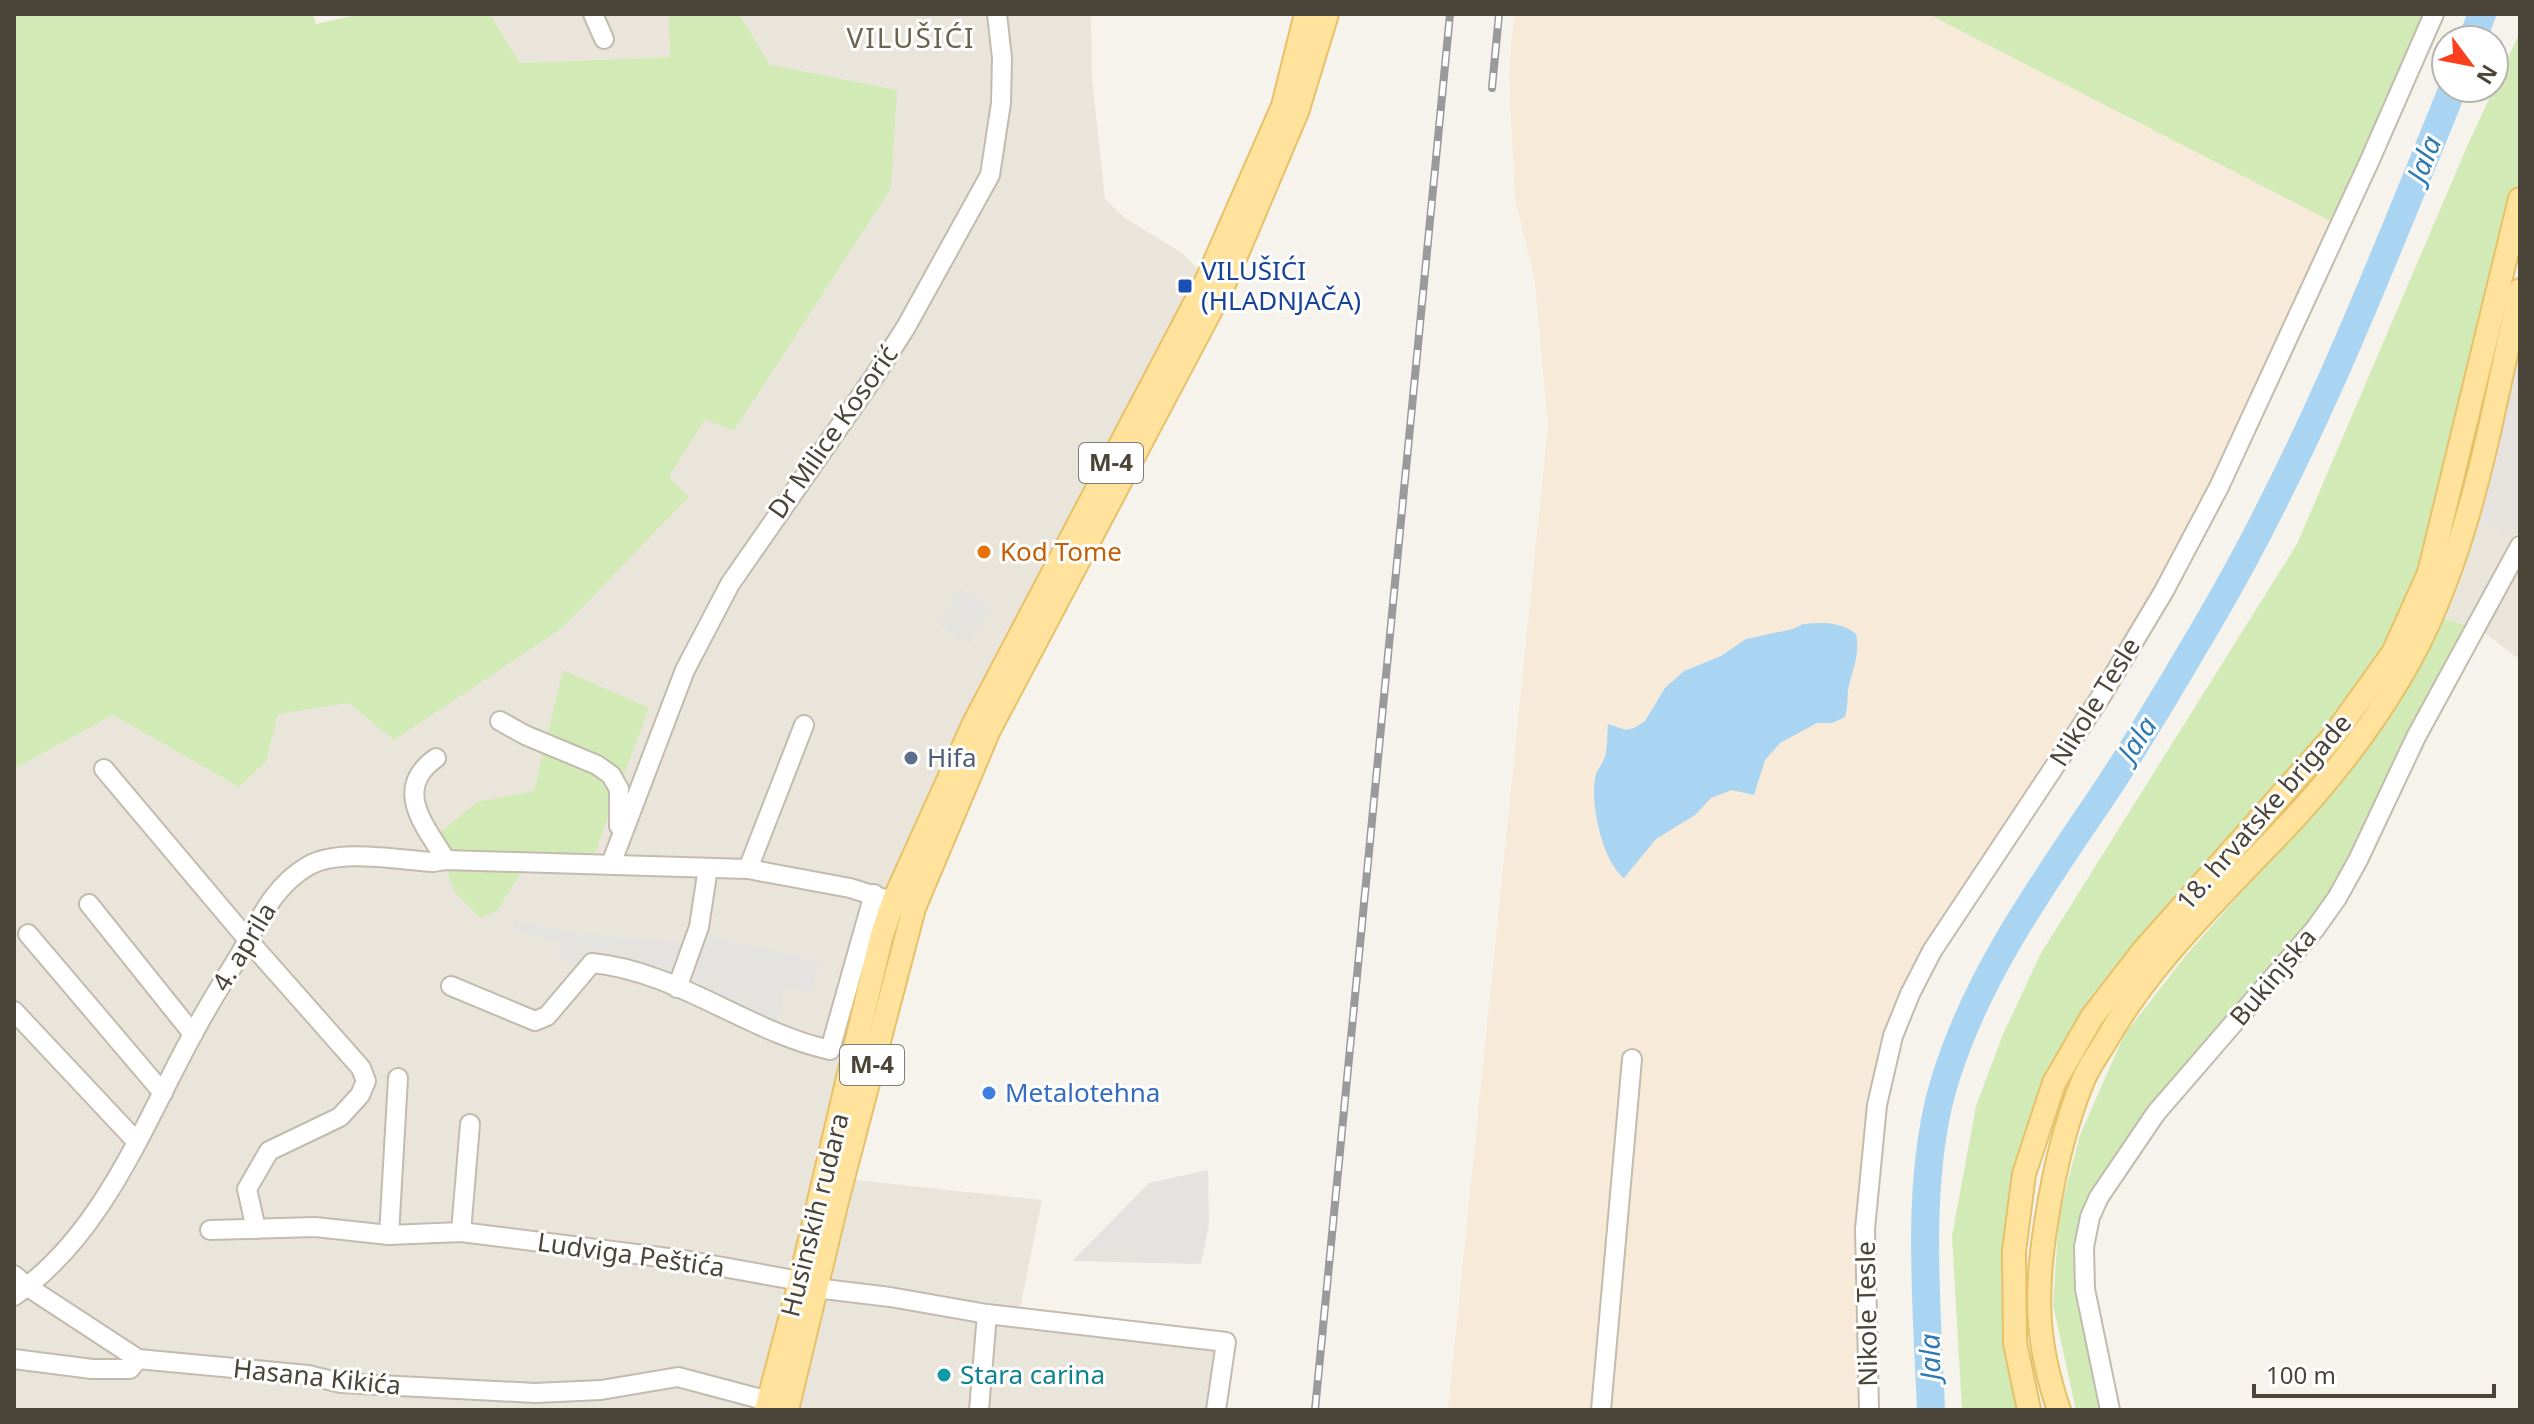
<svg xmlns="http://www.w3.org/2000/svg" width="2534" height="1424" font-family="'Noto Sans',sans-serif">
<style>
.residential{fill:#eae5da}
.commercial{fill:#f7ead8}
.industrial{fill:#e6e2dd}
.green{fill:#d2eab5}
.parking{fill:#e5e3e0}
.water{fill:#a9d4f2}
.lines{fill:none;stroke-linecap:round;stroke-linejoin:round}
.river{stroke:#a9d4f2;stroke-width:28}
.minor-casing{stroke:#c2bbae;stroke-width:22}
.major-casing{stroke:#e6c16a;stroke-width:26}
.minor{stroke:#fff;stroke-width:18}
.major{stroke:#ffe39c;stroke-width:22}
.rail-casing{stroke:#9a9a9a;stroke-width:8}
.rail{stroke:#fff;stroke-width:5;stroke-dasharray:15;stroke-linecap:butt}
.transit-dot{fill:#1a4fb4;stroke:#fff;stroke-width:3}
.food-dot{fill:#e8710a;stroke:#fff;stroke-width:3}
.service-dot{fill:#5c6f8a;stroke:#fff;stroke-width:3}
.shop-dot{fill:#3f7fe0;stroke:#fff;stroke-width:3}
.culture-dot{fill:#0f9aa8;stroke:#fff;stroke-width:3}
.labels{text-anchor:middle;stroke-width:6;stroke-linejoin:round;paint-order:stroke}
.shield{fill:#fff;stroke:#817c74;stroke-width:2}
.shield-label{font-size:24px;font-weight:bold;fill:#4b4439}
.transit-label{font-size:26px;fill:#164399;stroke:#fff;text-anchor:start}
.street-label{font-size:26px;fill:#4b4439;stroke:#fff}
.food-label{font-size:26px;fill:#c56008;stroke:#fff;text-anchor:start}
.service-label{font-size:26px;fill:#4e5e75;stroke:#fff;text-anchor:start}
.shop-label{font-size:26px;fill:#366cbe;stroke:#fff;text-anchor:start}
.culture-label{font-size:26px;fill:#0d838f;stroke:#fff;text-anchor:start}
.neighbourhood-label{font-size:28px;letter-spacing:2px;fill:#6e6250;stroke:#fff}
.water-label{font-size:28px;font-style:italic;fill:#2e7ab2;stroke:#fff}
</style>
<rect width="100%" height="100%" fill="#f6f3ec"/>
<g class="residential">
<path d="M490 14H1091L1092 79 1105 199 1125 218 1182 253 1213 284 918 891 847 1179 1042 1200 1018 1318 1223 1347 1216 1410H14V769L113 715 239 787 266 762 278 714 671 57 520 63Z"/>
<path d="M2472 517 2511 540 2520 523V660L2484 632 2441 618Z"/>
</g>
<path class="commercial" d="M1514 14H1928L2340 226 2164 591 1932 951 1877 1105 1869 1410H1448L1548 425 1535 282 1515 198 1509 74Z"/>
<path class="industrial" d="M2520 346V523L2511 540 2472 517Z"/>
<g class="green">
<path d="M14 14H313L316 24 360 14H490L520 63 670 57 669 14H739L770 65 897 90 891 188 734 431 705 419 669 477 689 497 562 628 394 740 349 703 278 714 266 762 239 787 113 715 14 769Z"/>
<path d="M1928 14H2434L2340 226Z"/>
<path d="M2520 32V176L2422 569 2390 643 2354 697 2104 984 2025 1144 2006 1228 2014 1394 2018 1410H1962L1952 1236 1976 1106 2004 1032 2041 953 2297 544 2469 142Z"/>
<path d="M2441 618 2468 626 2343 874 2310 922 2128 1136 2100 1179 2077 1244 2104 1410H2076L2053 1305 2059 1215 2080 1135 2124 1035 2187 954 2274 856 2341 772Z"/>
<path d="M563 670 649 708 591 863 524 868 497 911 480 918 454 891 435 837 477 802 534 791Z"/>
</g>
<g class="parking">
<path d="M960 588 992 608 970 644 938 624Z"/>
<path d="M516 920 578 933 684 943 670 979 588 955 578 968 556 957 561 943 513 930Z"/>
<path d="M701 934 821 961 810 992 784 989 778 1026 684 985Z"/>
<path d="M1208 1170 1209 1224 1201 1264 1072 1261 1149 1183Z"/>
</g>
<path class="water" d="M1803 624C1822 622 1842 622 1856 634 1861 655 1851 672 1848 691 1847 701 1848 707 1845 717L1832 723H1817L1780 743 1765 760 1754 795 1732 790 1711 798 1695 815 1656 839 1624 878C1603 862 1590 804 1595 779 1596 770 1603 764 1605 756 1608 746 1607 734 1608 724L1626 730 1634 728 1645 721 1665 688 1684 671 1721 656 1746 639 1793 629Z"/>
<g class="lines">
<g class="river">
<path d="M2472 40 2482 14"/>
<path d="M1931 1410C1927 1306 1914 1176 1946 1077 1980 969 2047 879 2109 786 2145 731 2178 674 2211 618 2309 450 2380 268 2453 88"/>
</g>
<defs>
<g id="minor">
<path d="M593 14 604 39"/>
<path d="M500 721 525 735 597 765 611 775 619 789V826"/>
<path d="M436 758C392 789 425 826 446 860"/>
<path d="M104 769 248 940 361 1068 366 1081 360 1095 340 1117 269 1151 247 1189 256 1229"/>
<path d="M611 864 685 670 730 584 876 374 906 327 990 175 1001 103 1002 58 997 14"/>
<path d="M748 869 804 725"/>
<path d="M89 904 193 1034"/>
<path d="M28 934 163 1093"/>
<path d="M451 986 535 1021 547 1016 592 963C677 971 748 1032 830 1050L874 894"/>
<path d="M677 988 699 927 708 868"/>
<path d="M14 1011 137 1142"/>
<path d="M210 1230 315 1227 389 1235 461 1232 684 1260 789 1279 799 1286 890 1297 987 1314 1226 1342 1216 1410"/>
<path d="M461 1232 470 1124"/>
<path d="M389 1235 398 1078"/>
<path d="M14 1275 28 1287 138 1359 308 1375 341 1383 535 1393 601 1390 678 1377 757 1398 768 1399"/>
<path d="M14 1296C103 1235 143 1125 193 1034 207 1007 223 982 239 956 258 923 273 886 308 866 339 848 398 860 433 862L446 860 748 869 850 888 904 905"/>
<path d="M14 1359 92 1369H130L138 1359"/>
<path d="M979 1410 987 1314"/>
<path d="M1601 1410 1632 1059"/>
<path d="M1869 1410 1865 1229 1877 1105 1893 1036 1910 994 1932 951 2100 698 2164 591 2219 487 2370 160 2434 14"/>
<path d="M2110 1410 2085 1289 2084 1247 2090 1217 2099 1197 2156 1113 2315 929 2337 898 2358 860 2416 737 2520 546"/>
</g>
<g id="major">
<path d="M766 1410 799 1286 881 938 893 902 974 723 1205 284 1283 106 1306 14"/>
<path d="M787 1410 837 1201 914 908 989 730 1222 289 1297 112 1327 14"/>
<path d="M2029 1410 2015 1343 2014 1251 2024 1174 2054 1083 2092 1017 2143 951 2332 738 2393 653 2429 573 2520 199"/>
<path d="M2059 1410C2035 1341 2035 1289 2047 1217 2054 1172 2065 1125 2082 1083 2087 1069 2096 1057 2104 1044 2145 971 2203 914 2260 854 2313 801 2363 741 2401 676 2470 559 2490 421 2520 290"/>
</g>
</defs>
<use href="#minor" class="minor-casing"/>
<use href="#major" class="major-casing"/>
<use href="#minor" class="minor"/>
<use href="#major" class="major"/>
<defs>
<g id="rail">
<path d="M1492 88 1499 14"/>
<path d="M1315 1410 1450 14"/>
</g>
</defs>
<use href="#rail" class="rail-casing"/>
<use href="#rail" class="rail"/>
</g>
<rect class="transit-dot" x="1177" y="278" width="16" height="16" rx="4"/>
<circle class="food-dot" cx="984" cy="552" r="8"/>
<circle class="service-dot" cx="911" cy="758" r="8"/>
<circle class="shop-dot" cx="989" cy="1093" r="8"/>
<circle class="culture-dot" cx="944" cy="1375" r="8"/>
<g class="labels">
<g class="shield">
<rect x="1079" y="443" width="64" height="40" rx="6"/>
<rect x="840" y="1045" width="64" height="40" rx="6"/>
</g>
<g class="shield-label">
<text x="1111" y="471">M-4</text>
<text x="872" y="1073">M-4</text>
</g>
<g class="transit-label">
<text x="1201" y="280">VILUŠIĆI<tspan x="1201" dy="30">(HLADNJAČA)</tspan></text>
</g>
<g class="street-label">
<text transform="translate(833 432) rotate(-55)" y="9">Dr Milice Kosorić</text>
<text transform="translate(2095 702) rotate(-58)" y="9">Nikole Tesle</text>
<text transform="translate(2264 812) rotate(-49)" y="9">18. hrvatske brigade</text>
<text transform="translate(244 947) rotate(-59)" y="9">4. aprila</text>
<text transform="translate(2273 977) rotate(-50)" y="9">Bukinjska</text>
<text transform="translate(815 1215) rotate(-76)" y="9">Husinskih rudara</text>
<text transform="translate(631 1255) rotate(8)" y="9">Ludviga Peštića</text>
<text transform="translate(1867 1314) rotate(-91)" y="9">Nikole Tesle</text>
<text transform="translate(317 1377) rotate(6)" y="9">Hasana Kikića</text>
</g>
<g class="food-label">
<text x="1000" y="561">Kod Tome</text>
</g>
<g class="service-label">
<text x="927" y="767">Hifa</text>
</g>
<g class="shop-label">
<text x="1005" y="1102">Metalotehna</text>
</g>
<g class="culture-label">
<text x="960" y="1384">Stara carina</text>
</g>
<g class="neighbourhood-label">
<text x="911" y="48">VILUŠIĆI</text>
</g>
<g class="water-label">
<text transform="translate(2424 159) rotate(-68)" y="10">Jala</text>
<text transform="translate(2137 739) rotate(-57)" y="10">Jala</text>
<text transform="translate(1930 1357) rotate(-91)" y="10">Jala</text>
</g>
</g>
<rect width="2534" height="1424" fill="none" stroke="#4b4439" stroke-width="32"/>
<g transform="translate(2470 64) rotate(122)"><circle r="38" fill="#ffffff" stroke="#b7b4b0" stroke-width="2"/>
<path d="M0-6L14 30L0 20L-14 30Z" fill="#fc3f1d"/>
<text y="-12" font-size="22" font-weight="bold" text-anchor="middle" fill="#4b4439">N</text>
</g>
<path d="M2254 1384v12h240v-12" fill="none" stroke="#4b4439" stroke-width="4"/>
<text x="2266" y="1384" font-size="24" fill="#4b4439" stroke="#ffffff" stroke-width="6" paint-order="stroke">100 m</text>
</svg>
